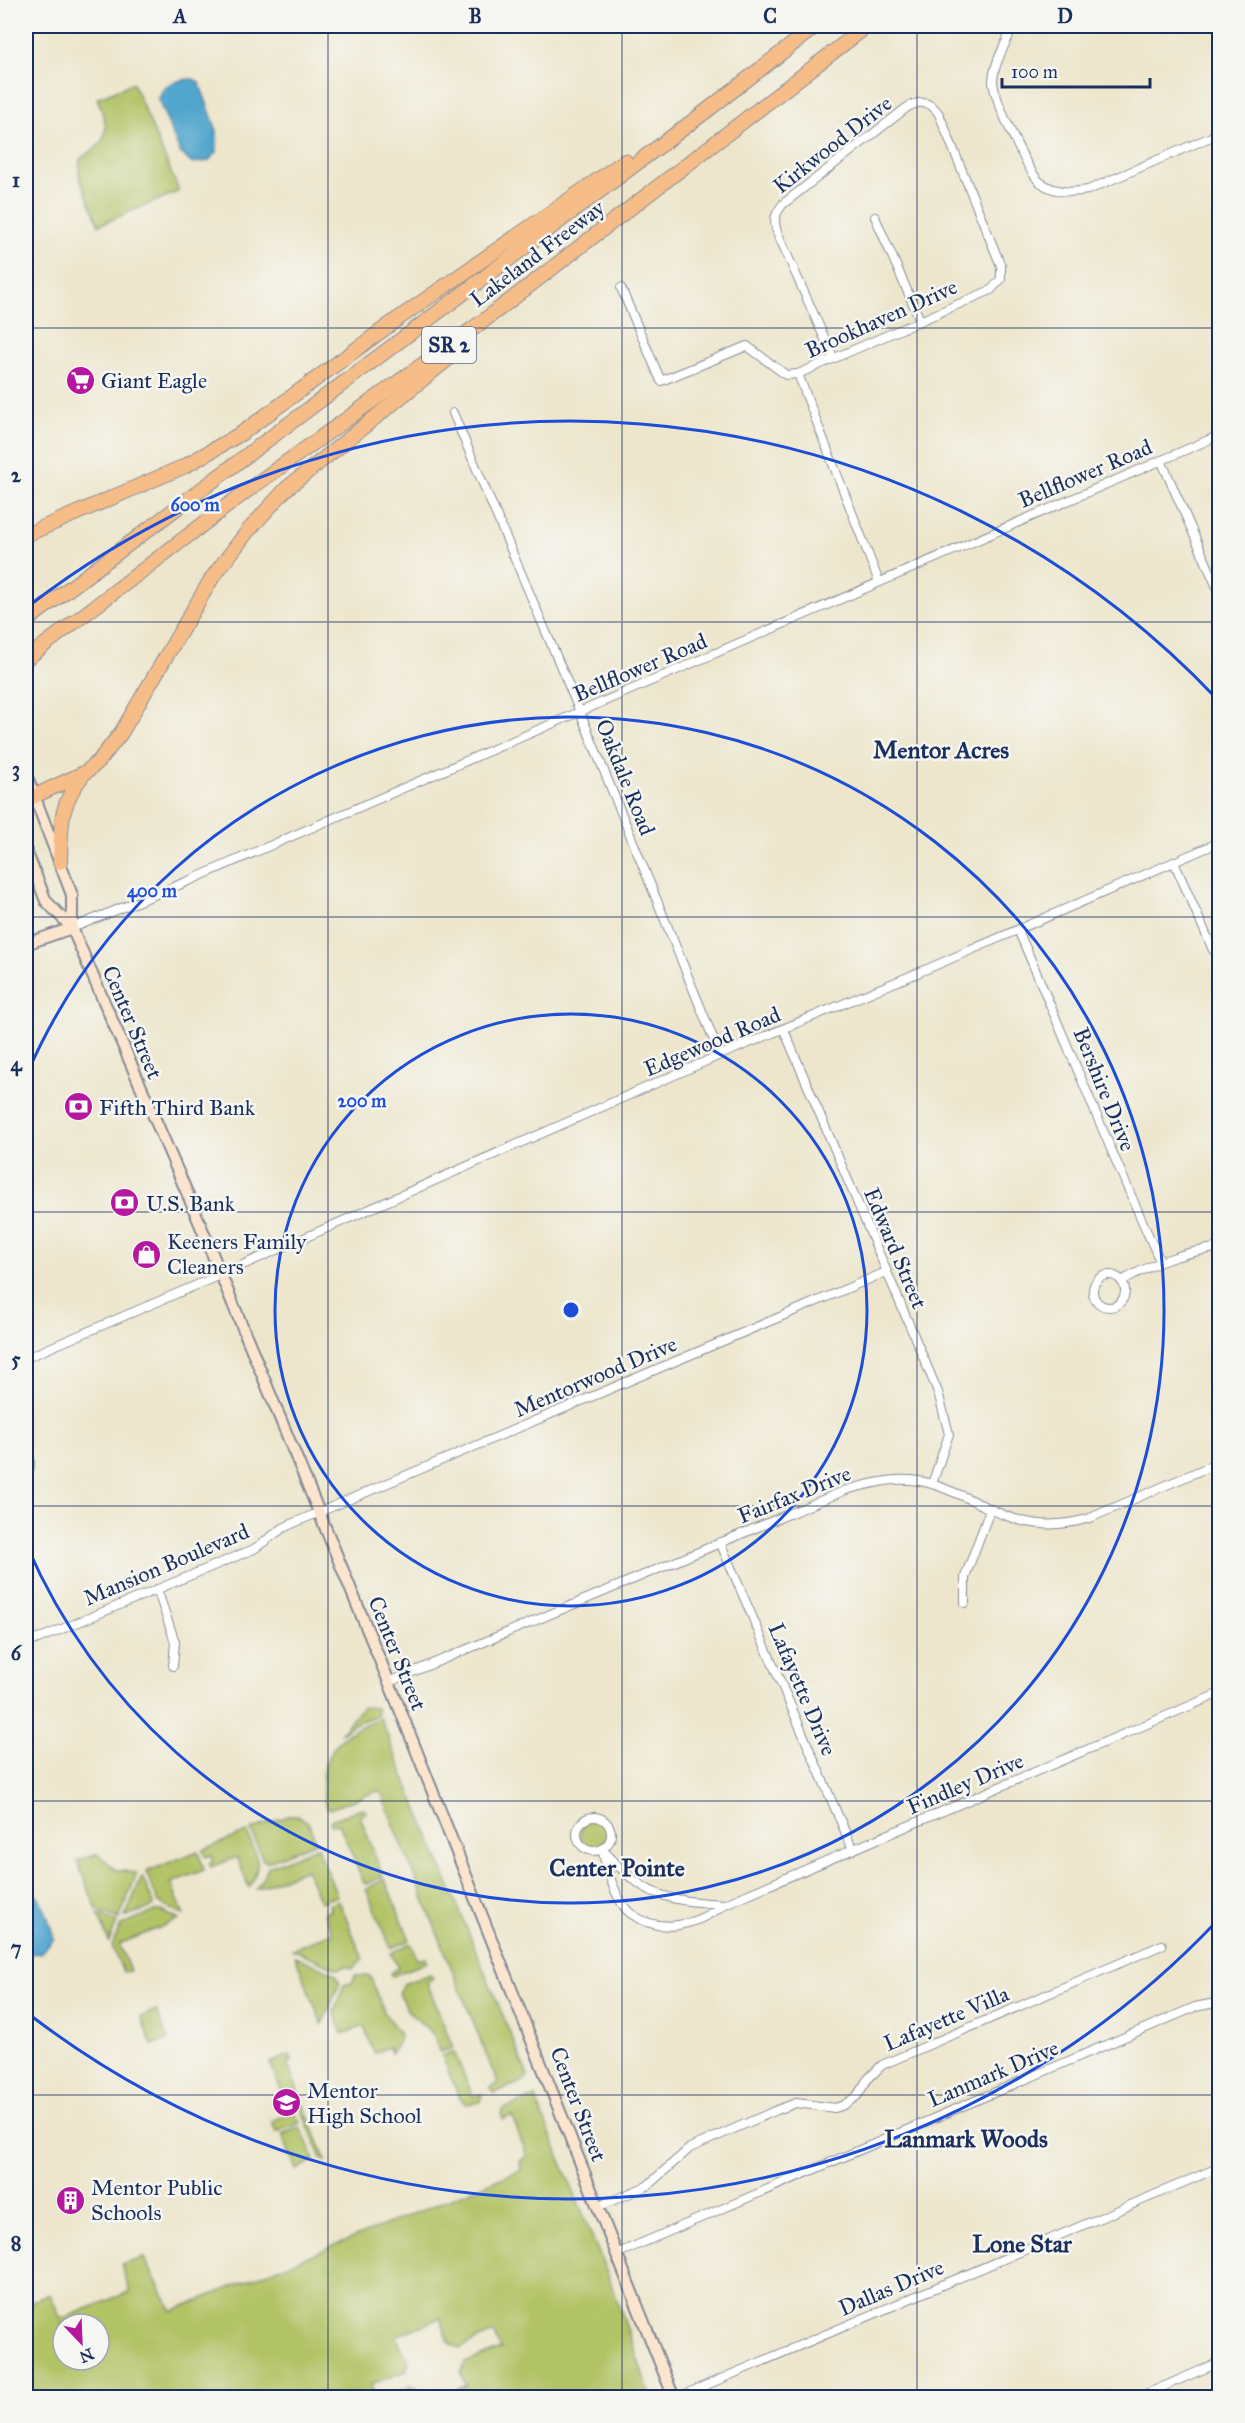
<svg xmlns="http://www.w3.org/2000/svg" width="1245" height="2423" font-family="'IM FELL Great Primer',serif">
<style>
.green{fill:#b2c366;stroke:#667962;stroke-width:1.5;fill-rule:evenodd}
.water{fill:#51a6cd;stroke:#366a96;stroke-width:1.5}
.lines{fill:none;stroke-linecap:round;stroke-linejoin:round}
.street-casing{stroke:#848a95;stroke-width:10}
.secondary-casing{stroke:#848a95;stroke-width:14}
.highway-casing{stroke:#848a95;stroke-width:16}
.street{stroke:#fff;stroke-width:8}
.secondary{stroke:#fce5cf;stroke-width:10}
.highway{stroke:#f7bd88;stroke-width:14}
.grid{fill:none;stroke:#1b2f5e;stroke-width:1.5;stroke-opacity:0.55}
.ring{fill:none;stroke:#1d4ed8;stroke-width:3}
.labels{text-anchor:middle;stroke-width:5;stroke-linejoin:round;paint-order:stroke}
.shield{fill:#f6f6f2;stroke:#5d6b8a;stroke-width:1.5}
.shield-label{font-size:21px;font-weight:bold;fill:#1b2f5e}
.street-label{font-size:22px;fill:#1b2f5e;stroke:#f6f6f2}
.poi-label{font-size:22px;fill:#1b2f5e;stroke:#f6f6f2;text-anchor:start}
.neighbourhood-label{font-size:24px;font-weight:bold;fill:#1b2f5e;stroke:#f6f6f2}
.centre{fill:#1d4ed8;stroke:#f6f6f2;stroke-width:3}
.ring-label{font-size:18px;text-anchor:middle;font-weight:bold;fill:#1d4ed8;stroke:#f6f6f2;stroke-width:5;stroke-linejoin:round;paint-order:stroke}
.neatline{fill:none;stroke:#1b2f5e;stroke-width:2}
.grid-label{font-size:20px;text-anchor:middle;font-weight:bold;fill:#1b2f5e}
</style>
<rect width="100%" height="100%" fill="#f6f6f2"/>
<filter id="ink" filterUnits="userSpaceOnUse"><feTurbulence type="fractalNoise" baseFrequency=".0167" numOctaves="2"/><feDisplacementMap in="SourceGraphic" scale="12" xChannelSelector="R" yChannelSelector="G"/><feConvolveMatrix kernelMatrix="1 2 1 2 8 2 1 2 1" color-interpolation-filters="sRGB"/></filter>
<filter id="wash" filterUnits="userSpaceOnUse"><feTurbulence type="fractalNoise" baseFrequency=".008" numOctaves="4" result="noise"/><feDisplacementMap in="SourceGraphic" scale="24" xChannelSelector="R" yChannelSelector="G"/><feGaussianBlur stdDeviation="1.35" result="paint"/><feColorMatrix in="noise" values="0 0 0 0 0 0 0 0 0 0 0 0 0 0 0 0 0 1.4 0 .05"/><feComposite in="paint" operator="in"/></filter>
<g filter="url(#wash)">
<rect width="100%" height="100%" fill="#ede6cc"/>
<g class="green">
<path d="M133 83 179 191 99 225 79 176 80 159C86 154 95 150 100 144 111 130 103 112 97 98Z"/>
<path d="M365 1707 376 1708 377 1715 356 1723 340 1734 361 1708Z"/>
<path d="M380 1718 527 2074 528 2077 522 2082 494 2093 491 2088 498 2084 380 1790 330 1809 326 1808C315 1758 334 1735 380 1718Z"/>
<path d="M362 1808 366 1812 360 1816 383 1876 366 1884 364 1883 339 1824 332 1825 330 1823 331 1820Z"/>
<path d="M297 1815 308 1822 316 1842 267 1862 263 1860 251 1830 288 1816Z"/>
<circle cx="594" cy="1833" r="14"/>
<path d="M247 1832C257 1859 263 1862 249 1888L237 1857 211 1867 209 1863 213 1860 211 1855 206 1857 203 1850Z"/>
<path d="M317 1847 337 1896 320 1902 306 1869 256 1889 268 1867Z"/>
<path d="M198 1851 204 1870 171 1883 184 1915 159 1903 146 1872Z"/>
<path d="M98 1854 116 1870 137 1873 119 1919 97 1910 77 1861Z"/>
<path d="M142 1877 154 1904 153 1907 125 1917Z"/>
<path d="M383 1880H385L410 1940 391 1948 366 1889Z"/>
<path d="M339 1901 363 1959 352 1969 346 1966 338 1969 292 1949 332 1933 324 1913 330 1910 329 1905Z"/>
<path d="M155 1911H162L179 1920 119 1944 130 1971 123 1972 112 1946 121 1925Z"/>
<path d="M98 1914 117 1922 109 1942Z"/>
<path d="M409 1944H411L417 1960 426 1958 427 1962 392 1976 390 1973 398 1968 391 1953Z"/>
<path d="M295 1956 336 1974 340 1983 322 2024Z"/>
<path d="M430 1974 433 1978 427 1982 453 2048 440 2052 433 2034 407 2010 399 1993 403 1984Z"/>
<path d="M355 1976H370L385 2014 400 2034 399 2041 391 2053 389 2047 374 2053 364 2026 342 2034 334 2011 344 1985 352 1983Z"/>
<path d="M156 2010 168 2040 152 2045 141 2017Z"/>
<path d="M452 2052H454L473 2096 482 2094 480 2102 466 2104 459 2097 442 2056Z"/>
<path d="M290 2055 292 2061 287 2063 326 2161 321 2159 297 2098 286 2102 270 2063Z"/>
<path d="M535 2097 611 2283 651 2397H437L467 2385 461 2373 465 2363 501 2349 493 2333 460 2348 450 2344 440 2318 396 2336 409 2363 406 2371 371 2384 375 2397H26V2304L50 2294 61 2319 130 2292 121 2265 144 2258 172 2311 521 2170 520 2161 527 2156 512 2116 503 2119 501 2113 503 2109ZM63 2324H99V2360H63Z"/>
<path d="M292 2110 295 2111 300 2123 276 2132 272 2121 290 2114 289 2111Z"/>
<path d="M300 2127 315 2160 296 2170 282 2134Z"/>
<path d="M411 2386 420 2389 423 2397H383Z"/>
</g>
<g class="water">
<path d="M193 79 199 82 217 131V152L208 161 191 163 180 152 158 99C163 83 177 80 193 79Z"/>
<path d="M26 1887C44 1896 49 1921 54 1939L40 1953 30 1954 26 1951Z"/>
</g>
</g>
<g filter="url(#ink)">
<g class="lines">
<defs>
<g id="street">
<path d="M1013 26C1007 42 993 64 993 82 994 98 1027 171 1040 182 1054 193 1072 193 1088 190L1220 133"/>
<path d="M875 217 920 320"/>
<path d="M621 288 661 381 747 346 786 375 798 374"/>
<path d="M833 357 777 232C773 220 775 214 783 204L905 109C918 100 930 100 939 114L1001 266V279L991 290 798 374 879 582"/>
<path d="M453 413 580 712 720 1055"/>
<path d="M1161 460 1220 594"/>
<path d="M1174 862 1213 950 1220 953"/>
<path d="M72 928 186 882 1220 435"/>
<path d="M1018 930C1066 1040 1110 1151 1160 1261"/>
<path d="M784 1030 938 1392 949 1434 932 1484"/>
<circle cx="1109" cy="1291" r="16"/>
<path d="M1121 1281C1159 1261 1177 1254 1220 1247"/>
<path d="M26 1358 220 1275 720 1055 927 969 1220 842"/>
<path d="M26 1447C30 1458 33 1466 26 1476"/>
<path d="M720 1542 853 1850"/>
<path d="M157 1589 175 1642 173 1666"/>
<path d="M965 1603V1577L990 1510"/>
<path d="M26 1644 254 1549 283 1528 296 1522 886 1272"/>
<path d="M389 1682 846 1490C875 1482 903 1475 932 1484 994 1504 1019 1539 1090 1518L1220 1462"/>
<circle cx="594" cy="1834" r="17"/>
<path d="M602 1849C606 1866 616 1902 630 1913 661 1936 697 1925 725 1904L1220 1693"/>
<path d="M603 1850C613 1860 622 1871 634 1880 659 1901 693 1902 725 1904"/>
<path d="M597 2207 647 2186 690 2148 777 2110 796 2103 835 2108 844 2105 857 2096 867 2080 882 2065 1162 1945"/>
<path d="M616 2254 1195 2007 1220 2002"/>
<path d="M676 2398 1220 2167"/>
<path d="M1145 2398 1144 2395 1220 2362"/>
</g>
<g id="secondary">
<path d="M26 774 72 895V928"/>
<path d="M26 851 46 901 72 928 188 1195 389 1682 674 2398"/>
<path d="M26 944 72 928"/>
</g>
<g id="highway">
<path d="M26 535 185 466 242 433 399 318 625 161"/>
<path d="M26 621 705 112 816 26"/>
<path d="M26 659 248 490 482 322 867 26"/>
<path d="M26 800 86 772 99 761 121 733 212 578 247 532 286 489 448 359 462 343"/>
<path d="M60 862C61 826 59 804 83 775"/>
</g>
</defs>
<use href="#street" class="street-casing"/>
<use href="#secondary" class="secondary-casing"/>
<use href="#highway" class="highway-casing"/>
<use href="#street" class="street"/>
<use href="#secondary" class="secondary"/>
<use href="#highway" class="highway"/>
</g>
</g>
<path class="grid" d="M328 26V2398M622 26V2398M917 26V2398M26 328H1220M26 622H1220M26 917H1220M26 1212H1220M26 1506H1220M26 1801H1220M26 2095H1220"/>
<g class="ring">
<circle cx="571" cy="1310" r="296"/>
<path d="M27 1074A593 593 0 1 1 27 1546"/>
<path d="M1216 1922A889 889 0 0 1 30 2015M30 605A889 889 0 0 1 1216 698"/>
</g>
<defs>
<symbol id="supermarket-disc" viewBox="-11 -11 22 22"><circle r="9.5" fill="#b5179e" stroke="#f6f6f2"/><path d="M-6-5.5h2.5l.6 2H6L4.5 2H-2.5L-4.4-4H-6ZM-1.5 3.2a1.3 1.3 0 1 0 .1 0ZM3 3.2a1.3 1.3 0 1 0 .1 0Z" fill="#fff"/></symbol>
<symbol id="bank-disc" viewBox="-11 -11 22 22"><circle r="9.5" fill="#b5179e" stroke="#f6f6f2"/><path d="M-6-4H6V4H-6ZM0-2.3a2.3 2.3 0 1 0 0 4.6a2.3 2.3 0 1 0 0-4.6Z" fill="#fff"/></symbol>
<symbol id="shop-disc" viewBox="-11 -11 22 22"><circle r="9.5" fill="#b5179e" stroke="#f6f6f2"/><path d="M-5-2.5h2.3a2.7 3.5 0 0 1 5.4 0H5L5.5 6h-11ZM-1.5-2.5h3a1.5 2.3 0 0 0-3 0Z" fill="#fff"/></symbol>
<symbol id="school-disc" viewBox="-11 -11 22 22"><circle r="9.5" fill="#b5179e" stroke="#f6f6f2"/><path d="M0-5L7-2L0 1L-7-2ZM-4 1L0 2.5L4 1V4Q0 6-4 4Z" fill="#fff"/></symbol>
<symbol id="building-disc" viewBox="-11 -11 22 22"><circle r="9.5" fill="#b5179e" stroke="#f6f6f2"/><path d="M-4-6H4V6H1V3H-1V6H-4ZM-2.5-4.3h1.7v1.8h-1.7ZM.8-4.3h1.7v1.8H.8ZM-2.5-1h1.7V.8h-1.7ZM.8-1h1.7V.8H.8Z" fill="#fff"/></symbol>
</defs>
<g fill-rule="evenodd">
<use href="#supermarket-disc" x="64" y="364" width="33" height="33"/>
<use href="#bank-disc" x="62" y="1090" width="33" height="33"/>
<use href="#bank-disc" x="108" y="1186" width="33" height="33"/>
<use href="#shop-disc" x="130" y="1238" width="33" height="33"/>
<use href="#school-disc" x="270" y="2086" width="33" height="33"/>
<use href="#building-disc" x="54" y="2184" width="33" height="33"/>
</g>
<g class="labels">
<rect class="shield" x="422" y="327" width="54" height="36" rx="4.5"/>
<g class="shield-label">
<text x="449" y="352">SR 2</text>
</g>
<g class="street-label">
<text transform="translate(832 144) rotate(-38)" y="8">Kirkwood Drive</text>
<text transform="translate(537 253) rotate(-37)" y="8">Lakeland Freeway</text>
<text transform="translate(881 318) rotate(-24)" y="8">Brookhaven Drive</text>
<text transform="translate(1085 473) rotate(-23)" y="8">Bellflower Road</text>
<text transform="translate(640 667) rotate(-23)" y="8">Bellflower Road</text>
<text transform="translate(626 777) rotate(68)" y="8">Oakdale Road</text>
<text transform="translate(133 1022) rotate(67)" y="8">Center Street</text>
<text transform="translate(712 1041) rotate(-23)" y="8">Edgewood Road</text>
<text transform="translate(1105 1089) rotate(68)" y="8">Bershire Drive</text>
<text transform="translate(896 1248) rotate(67)" y="8">Edward Street</text>
<text transform="translate(595 1376) rotate(-23)" y="8">Mentorwood Drive</text>
<text transform="translate(794 1494) rotate(-22)" y="8">Fairfax Drive</text>
<text transform="translate(166 1564) rotate(-23)" y="8">Mansion Boulevard</text>
<text transform="translate(398 1653) rotate(68)" y="8">Center Street</text>
<text transform="translate(803 1689) rotate(67)" y="8">Lafayette Drive</text>
<text transform="translate(965 1783) rotate(-23)" y="8">Findley Drive</text>
<text transform="translate(946 2018) rotate(-23)" y="8">Lafayette Villa</text>
<text transform="translate(993 2073) rotate(-23)" y="8">Lanmark Drive</text>
<text transform="translate(579 2104) rotate(69)" y="8">Center Street</text>
<text transform="translate(891 2287) rotate(-23)" y="8">Dallas Drive</text>
</g>
<g class="poi-label">
<text x="101" y="388">Giant Eagle</text>
<text x="99" y="1115">Fifth Third Bank</text>
<text x="146" y="1211">U.S. Bank</text>
<text x="167" y="1249">Keeners Family<tspan x="167" dy="25">Cleaners</tspan></text>
<text x="307" y="2098">Mentor<tspan x="307" dy="25">High School</tspan></text>
<text x="91" y="2195">Mentor Public<tspan x="91" dy="25">Schools</tspan></text>
</g>
<g class="neighbourhood-label">
<text x="941" y="758">Mentor Acres</text>
<text x="617" y="1876">Center Pointe</text>
<text x="966" y="2147">Lanmark Woods</text>
<text x="1022" y="2252">Lone Star</text>
</g>
</g>
<circle cx="571" cy="1310" r="9" class="centre"/>
<g class="ring-label">
<text x="195" y="511">600 m</text>
<text x="152" y="897">400 m</text>
<text x="362" y="1107">200 m</text>
</g>
<rect width="1245" height="2423" fill="none" stroke="#f6f6f2" stroke-width="66"/>
<g transform="translate(81 2342) rotate(157)"><circle r="28" fill="#f6f6f2" stroke="#9ea6b7" stroke-width="1.5"/>
<path d="M0-4.5L10 22L0 15L-10 22Z" fill="#b5179e"/>
<text y="-9" font-size="16" font-weight="bold" text-anchor="middle" fill="#1b2f5e">N</text>
</g>
<path d="M1002 78v9h148v-9" fill="none" stroke="#1b2f5e" stroke-width="3"/>
<text x="1011" y="78" font-size="18" fill="#1b2f5e" stroke="#f6f6f2" stroke-width="4.5" paint-order="stroke">100 m</text>
<rect x="33" y="33" width="1179" height="2357" class="neatline"/>
<g class="grid-label">
<text x="180" y="23">A</text>
<text x="475" y="23">B</text>
<text x="770" y="23">C</text>
<text x="1065" y="23">D</text>
<text x="16" y="187">1</text>
<text x="16" y="482">2</text>
<text x="16" y="776">3</text>
<text x="16" y="1071">4</text>
<text x="16" y="1366">5</text>
<text x="16" y="1660">6</text>
<text x="16" y="1955">7</text>
<text x="16" y="2250">8</text>
</g>
</svg>
